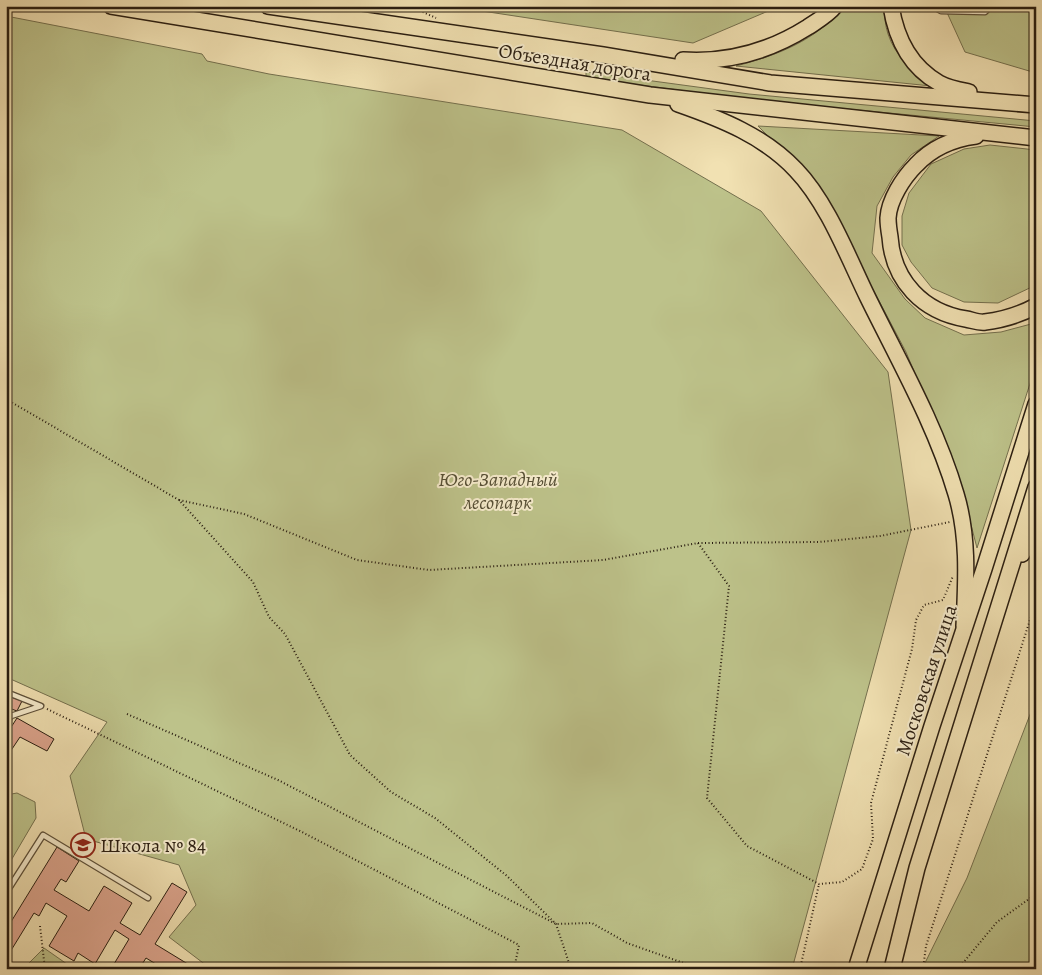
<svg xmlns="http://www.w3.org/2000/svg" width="1042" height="975" font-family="Alegreya,serif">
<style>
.green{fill:#bdc28a;stroke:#74704e}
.building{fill:#dda58e;stroke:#2a1e11}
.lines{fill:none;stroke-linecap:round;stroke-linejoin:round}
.service-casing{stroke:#5c4f39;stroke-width:7}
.primary-casing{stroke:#2a1e11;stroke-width:18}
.path{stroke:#2a1e11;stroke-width:2;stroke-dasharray:1 2.5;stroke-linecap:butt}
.service{stroke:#f6eccd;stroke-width:4.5}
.primary{stroke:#f1e1b2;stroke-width:15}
.labels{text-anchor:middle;stroke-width:4;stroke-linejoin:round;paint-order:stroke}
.street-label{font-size:20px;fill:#2a1e11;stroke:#f6eccd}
.park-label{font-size:20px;font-style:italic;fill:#564f35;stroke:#f6eccd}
.poi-label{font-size:20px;fill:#2a1e11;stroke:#f6eccd;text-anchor:start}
</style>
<rect width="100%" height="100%" fill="#f1e1b2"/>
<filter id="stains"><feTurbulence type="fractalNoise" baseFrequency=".004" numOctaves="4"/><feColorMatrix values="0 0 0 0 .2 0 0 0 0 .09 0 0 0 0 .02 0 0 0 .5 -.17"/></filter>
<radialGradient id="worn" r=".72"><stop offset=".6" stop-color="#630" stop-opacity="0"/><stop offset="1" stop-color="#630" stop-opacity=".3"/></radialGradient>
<g class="green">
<path d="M449 6H780L693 43Z"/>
<path d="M845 6H883C885 15 885 26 888 34 895 56 914 73 931 86L736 66C778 55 815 41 845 6Z"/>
<path d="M944 6H1036V73L965 52Z"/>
<path d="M6 16 202 54 207 61 269 74 622 130 761 211 888 372 911 530 792 969H211L169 937 196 905 179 865 86 839 70 776 107 722 6 677Z"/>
<path d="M586 72 749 94 1036 121V127L763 101 586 78Z"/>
<path d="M758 126 939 136 911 155 893 177 877 206 872 253 905 299 925 318 964 335 1001 332 1031 324 1036 321V365L977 548 960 482 906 352 837 221 801 169Z"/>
<path d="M990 145 1036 150V285L998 303 964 302 932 288 911 262 902 245V216L909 193 931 164 964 149Z"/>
<path d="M1036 699V969H922L967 878Z"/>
<path d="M17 793 35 802 36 818 6 869V795Z"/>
<path d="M44 948 74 969H23Z"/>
</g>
<g class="building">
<path d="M6 695 22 701 17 711 6 707Z"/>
<path d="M17 718 54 739 47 751 20 737 6 758V735Z"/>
<path d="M57 847 79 861 66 882 61 879 54 890 89 911 104 886 132 903 120 923 140 935 172 883 187 892 155 944 196 969H164L146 958 139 969H111L129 939 115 930 95 964 78 953 74 961 49 946 67 916 46 903 39 916 34 913 7 957 6 956V924L9 925Z"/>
</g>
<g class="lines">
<defs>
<g id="service">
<path d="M932 6 941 11 985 12 991 6"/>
<path d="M6 692 41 706 11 716 6 724"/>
<path d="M6 893 43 835 148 898"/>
</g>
<g id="primary">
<path d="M111 6 650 95 1036 138"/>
<path d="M268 6 603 55 770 83 1036 105"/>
<path d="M891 6C896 38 909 66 939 83 948 88 959 90 969 92"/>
<path d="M683 60C729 63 770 51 808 27 817 21 828 15 835 6"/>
<path d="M678 104C721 119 764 136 796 170 827 202 848 257 868 298 899 361 936 426 956 494 969 537 966 582 964 626"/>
<path d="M976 136C952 139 932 148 916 165 903 178 889 200 888 218 888 224 889 231 890 237 893 281 923 312 966 319 972 320 979 323 985 322 1002 320 1021 314 1036 306"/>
<path d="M1022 554 1036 529"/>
<path d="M856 969 932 726 984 569 1036 404"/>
<path d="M892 969 917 868 1036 487"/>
</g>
</defs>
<use href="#service" class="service-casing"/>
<use href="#primary" class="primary-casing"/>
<g class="path">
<path d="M410 6 436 18"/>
<path d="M6 399 179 500 253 582 269 617 285 634 350 755 391 792 435 818 507 876 556 924 571 969"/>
<path d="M179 500 244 514 357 560 429 570 603 560 698 543 819 542 880 536 950 522"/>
<path d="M698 543 729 586 707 798 747 846 819 884 842 882 862 869 873 839 871 803 912 649 916 620 924 605 943 600 953 576"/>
<path d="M47 709 300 831 519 945 514 969"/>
<path d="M127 714 278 780 556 924 592 923 627 943 692 966 694 969"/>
<path d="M1036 772V787"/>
<path d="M40 926 45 969"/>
<path d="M800 969 819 884"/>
<path d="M923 969 926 946 1036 601"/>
<path d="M958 969 997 922 1036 894"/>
</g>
<use href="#service" class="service"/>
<use href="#primary" class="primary"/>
</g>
<defs>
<symbol id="school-ring" viewBox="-11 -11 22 22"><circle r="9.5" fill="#f6eccd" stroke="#8f2418" stroke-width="1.5"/><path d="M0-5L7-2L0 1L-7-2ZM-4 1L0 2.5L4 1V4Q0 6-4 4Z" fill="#8f2418"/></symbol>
</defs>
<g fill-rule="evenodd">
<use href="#school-ring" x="69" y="831" width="28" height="28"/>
</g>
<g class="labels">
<g class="street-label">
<text transform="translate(575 62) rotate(9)" y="7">Объездная дорога</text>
<text transform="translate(926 680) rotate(-72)" y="7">Московская улица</text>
</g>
<g class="park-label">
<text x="498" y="486">Юго-Западный<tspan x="498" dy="23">лесопарк</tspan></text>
</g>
<g class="poi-label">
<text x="100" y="852">Школа № 84</text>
</g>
</g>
<rect width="1042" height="975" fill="none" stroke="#f1e1b2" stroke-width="25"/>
<rect x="8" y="8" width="1027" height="960" fill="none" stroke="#2a1e11" stroke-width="2.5"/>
<rect x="12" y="12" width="1017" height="950" fill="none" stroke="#2a1e11"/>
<rect width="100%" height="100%" filter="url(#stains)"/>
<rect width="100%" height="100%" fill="url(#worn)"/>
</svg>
